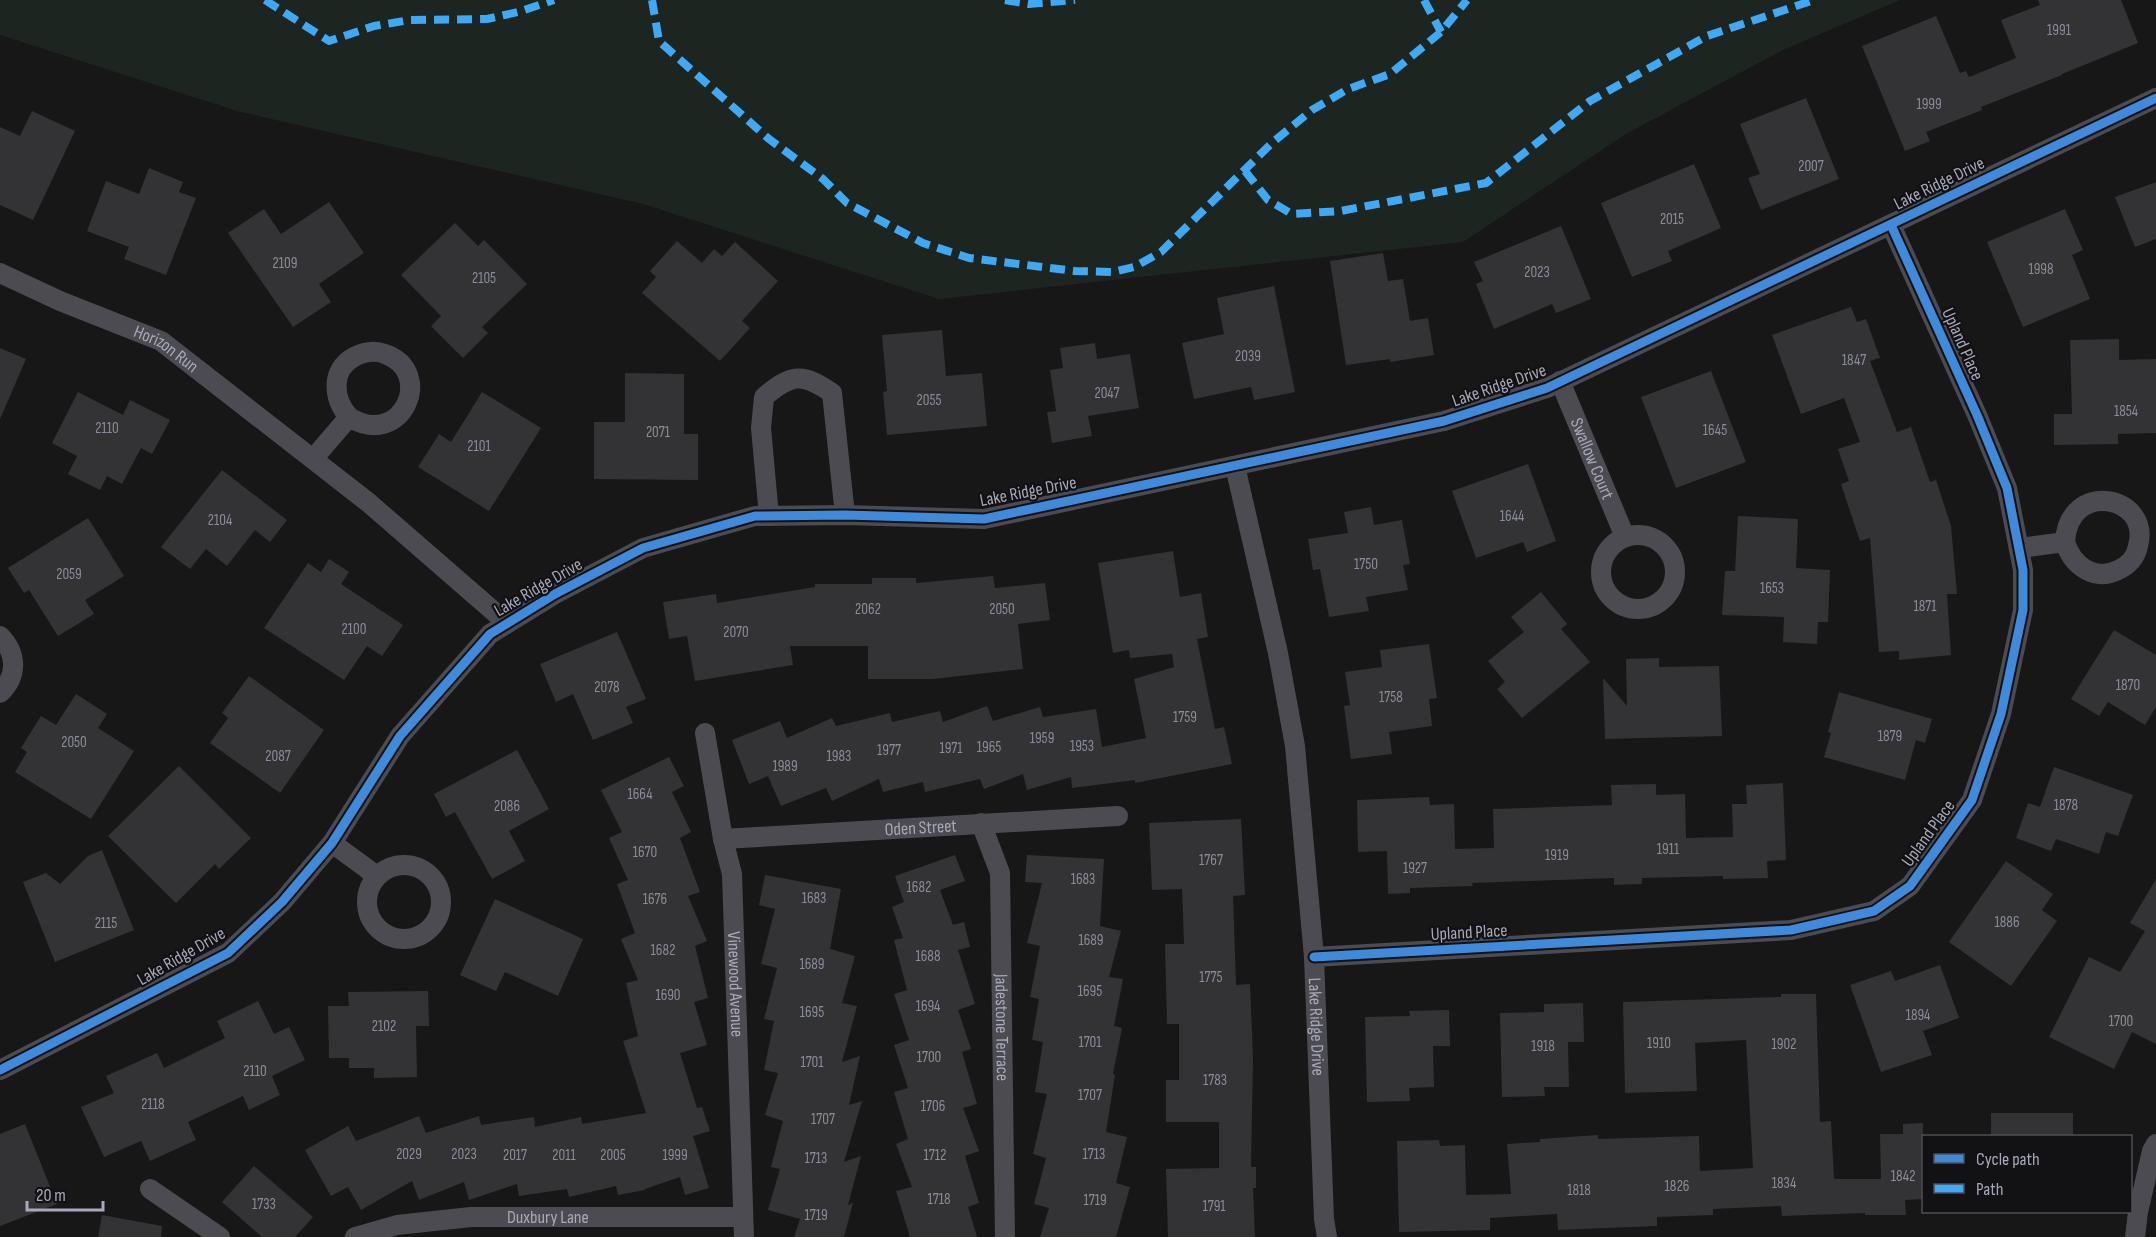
<svg xmlns="http://www.w3.org/2000/svg" width="2156" height="1237" font-family="'Sofia Sans Condensed',sans-serif">
<style>
.green{fill:#1d2520}
.building{fill:#333336}
.lines{fill:none;stroke-linecap:round;stroke-linejoin:round}
.minor{stroke:#4b4b51;stroke-width:20}
.quiet{stroke:#3fa9f5;stroke-width:8;stroke-dasharray:15 8;stroke-linecap:butt}
.cycleway-casing{stroke:#121114;stroke-width:13}
.cycleway{stroke:#408adc;stroke-width:9}
.labels{text-anchor:middle;stroke-width:4.5;stroke-linejoin:round;paint-order:stroke}
.number-label{font-size:15px;fill:#8a8c98}
.street-label{font-size:18px;fill:#a7a9b9;stroke:#121114}
</style>
<rect width="100%" height="100%" fill="#171718"/>
<path class="green" d="M0 0H1900L1783 50 1626 134 1463 242 939 299 643 204 237 111 0 35Z"/>
<g class="building">
<path d="M2038 0H2121L2138 43 2062 74V75L1981 107 1982 110 1926 132 1930 141 1905 151 1862 46 1936 16 1960 73 1966 71 1969 77 2016 58 2001 20 2040 5Z"/>
<path d="M1806 98 1839 179 1761 210 1748 178 1760 174 1740 124Z"/>
<path d="M32 111 75 131 33 220 0 205V127L20 136Z"/>
<path d="M1694 164 1721 228 1668 251 1672 261 1632 277 1601 203Z"/>
<path d="M149 168 183 182 179 192 196 198 166 275 124 259 129 247 87 231 106 181 139 194Z"/>
<path d="M2156 182V239L2135 247 2115 197Z"/>
<path d="M329 202 364 253 319 284 331 302 293 327 228 233 264 209 281 234Z"/>
<path d="M2065 209 2083 250 2072 255 2090 299 2023 327 1987 242Z"/>
<path d="M455 223 478 246 484 240 527 284 482 327 488 333 463 358 431 326 441 316 401 275Z"/>
<path d="M1561 226 1591 299 1556 313 1552 304 1494 329 1476 284 1483 281 1474 262Z"/>
<path d="M677 241 702 263 714 249 722 256 735 242 778 281 742 321 750 328 720 361 642 293 656 277 650 271Z"/>
<path d="M1383 253 1388 281 1403 279 1410 321 1428 318 1434 355 1390 362V359L1346 365 1330 261Z"/>
<path d="M1274 286 1295 392 1254 400 1251 387 1194 399 1182 343 1224 334 1217 298Z"/>
<path d="M1851 307 1857 322 1866 319 1880 358 1870 361 1897 432 1911 427 1930 482 1936 480 1951 526 1957 594H1947L1951 655 1899 660V651L1879 652 1870 538 1860 541 1841 484 1849 481 1838 449 1860 442 1844 398 1801 414 1772 335Z"/>
<path d="M942 330 946 376 982 373 987 426 887 435 883 392 887 391 882 335Z"/>
<path d="M2119 339V360L2156 359V433L2118 434V444L2054 445V414H2072L2070 340Z"/>
<path d="M1095 343 1097 359 1130 354 1139 408 1088 416 1092 436 1052 443 1047 412 1056 411 1050 370 1063 368 1060 348Z"/>
<path d="M0 348 26 359 0 419Z"/>
<path d="M1711 371 1746 462 1676 488 1641 397Z"/>
<path d="M625 373 684 374V434H698V480L594 479V422H625Z"/>
<path d="M78 392 123 415 130 400 170 420 152 454 141 448 122 484 107 476 100 490 68 474 77 456 52 443Z"/>
<path d="M482 392 541 428 489 511 418 467 439 434 451 442Z"/>
<path d="M1528 464 1556 541 1527 552 1523 542 1476 558 1452 491Z"/>
<path d="M222 470 287 520 270 542 255 530 227 566 206 549 190 569 161 547Z"/>
<path d="M1371 507 1374 525 1402 520 1410 564 1403 565 1408 590 1366 597 1369 611 1329 617 1320 569 1313 570 1308 539 1348 533 1344 512Z"/>
<path d="M1738 516 1798 519 1796 568 1830 570 1828 622H1818L1817 644 1783 642 1784 617 1722 615 1725 571H1735Z"/>
<path d="M88 518 124 576 85 600 94 614 58 636 29 590 24 593 8 568Z"/>
<path d="M1173 551 1180 597 1201 593 1208 637 1197 639 1215 729 1224 727 1232 764 1135 783V780L1072 788 1071 777 1027 790 1023 774 984 789 980 779 925 792 923 782 883 792 879 779 832 801 826 788 781 806 768 776 749 784 732 740 780 721 787 738 832 718 836 726 890 713 892 722 940 711 943 722 987 706 993 721 1040 707 1043 717 1096 709 1102 747 1146 738 1134 679 1174 667 1172 654 1130 658 1129 650 1113 653 1098 563Z"/>
<path d="M329 559 349 572 341 584 403 625 382 656 367 646 344 680 264 628 308 563 321 572Z"/>
<path d="M993 576 995 588 1045 583 1050 620 1018 624 1023 669 933 679H868V646H790L793 665 695 681 687 636 669 639 663 602 716 594 717 603 815 587V584H872V578H916V583Z"/>
<path d="M1541 592 1567 624 1561 629 1590 662 1522 718 1497 689 1505 682 1488 661 1524 632 1511 617Z"/>
<path d="M2114 630 2156 655V707L2145 725 2108 702 2099 716 2071 699Z"/>
<path d="M617 632 646 699 626 707 633 723 593 740 573 694 556 702 540 664Z"/>
<path d="M1429 644 1437 698 1429 699 1432 726 1389 732 1392 754 1351 759 1344 706 1350 705 1345 672 1382 667 1380 650Z"/>
<path d="M1659 658V667L1719 666 1722 736 1605 739 1603 678 1627 706 1626 659Z"/>
<path d="M249 676 324 730 280 793 210 743 228 718 222 713Z"/>
<path d="M1839 692 1932 719 1925 743 1916 740 1905 780 1824 757 1831 733 1828 732Z"/>
<path d="M76 694 107 714 98 728 134 751 91 819 15 772 27 752 21 748 41 716 56 725Z"/>
<path d="M517 750 549 809 509 831 525 861 492 879 455 812 446 817 434 794Z"/>
<path d="M669 757 684 786 672 792 691 832 680 838 700 892 688 896 707 941 695 946 708 998 694 1002 707 1045 680 1053 697 1108 702 1107 710 1131 693 1136 709 1188 685 1195 680 1177 645 1189V1190L618 1195 616 1186 569 1197 567 1189 519 1196 517 1184 469 1200 464 1182 419 1200 412 1181 361 1210 348 1187 331 1196 305 1150 348 1126 356 1141 419 1116 426 1133 479 1116 481 1125 534 1117 535 1127 581 1117 582 1124 646 1113 623 1041 638 1036 626 983 638 980 621 939 635 933 617 884 628 880 609 838 622 832 601 790Z"/>
<path d="M179 766 251 838 219 869 215 864 176 903 108 836Z"/>
<path d="M2054 767 2133 795 2118 836 2106 832 2099 854 2056 839 2051 851 2016 838 2028 803 2040 807Z"/>
<path d="M1783 783 1786 860 1767 861 1768 878 1723 879V876L1642 878V884L1614 885V878L1472 883 1473 886 1410 888V893L1388 894 1387 851 1358 852 1357 800 1429 797 1430 805 1454 804 1455 849 1494 848 1493 809 1612 805 1611 785 1656 784V795L1685 794 1686 838 1733 837 1732 804H1747L1746 785Z"/>
<path d="M1241 819 1245 895 1233 896 1236 985 1250 984 1253 1058 1251 1167H1256V1188H1253L1255 1237H1168L1166 1169 1219 1168V1122H1166V1080H1179V1024H1167L1165 944H1184L1182 889 1152 890 1149 823Z"/>
<path d="M102 850 134 930 55 962 23 882 46 873 60 884 88 856Z"/>
<path d="M955 855 965 881 940 890 953 925 964 922 970 947 958 950 975 1004 958 1010 971 1049 962 1052 977 1104 963 1108 979 1151 965 1156 979 1203 968 1207 977 1237H910L896 1191 912 1187 896 1144 908 1139 894 1092 908 1088 894 1045 909 1040 894 994 907 990 894 940 903 938 892 907 904 902 895 876Z"/>
<path d="M1027 855 1104 859 1100 926 1121 931 1109 977 1123 979 1114 1026 1122 1028 1113 1074 1115 1075 1106 1132 1127 1137 1116 1183 1130 1187 1116 1237H1040L1049 1208 1034 1204 1046 1158 1033 1154 1047 1094 1035 1092 1043 1042 1032 1040 1039 999 1030 997 1040 946 1027 943 1042 883 1025 882Z"/>
<path d="M2006 861 2053 894 2042 910 2057 921 2011 986 1949 942Z"/>
<path d="M765 875 841 889 830 949 855 956 842 1003 857 1006 842 1062 860 1056 849 1105 862 1101 844 1162 861 1156 848 1205 853 1203 844 1237H794L800 1219 768 1210 780 1169 771 1167 783 1121 765 1115 778 1073 764 1070 774 1021 764 1019 777 968 761 964 775 909 759 905Z"/>
<path d="M2156 879V1044L2132 1032 2114 1069 2049 1037 2089 957 2120 972 2145 931 2130 923Z"/>
<path d="M495 899 583 939 558 996 505 972 496 991 460 975Z"/>
<path d="M1940 965 1959 1018 1923 1031 1932 1055 1881 1072 1850 985 1891 971 1895 981Z"/>
<path d="M428 991 429 1026H416L417 1077 374 1078V1068H349V1058H329L328 1006H349L348 992Z"/>
<path d="M1781 994H1816L1820 1122 1831 1121 1834 1179H1881L1880 1134H1903V1124L1923 1123V1199L1905 1200 1906 1215H1865V1213L1782 1216 1781 1206 1713 1209V1215L1657 1217V1226L1558 1230 1557 1214 1490 1218V1230L1399 1232 1397 1141 1439 1140 1440 1146 1465 1145 1466 1195 1511 1194 1507 1144 1540 1142V1139L1598 1135V1139L1699 1136 1700 1171 1753 1168 1746 1040 1695 1043 1697 1091 1625 1093 1623 1002 1781 997Z"/>
<path d="M258 1001 274 1034 289 1027 305 1060 272 1076 280 1095 249 1110 243 1096 188 1122 196 1140 150 1161 141 1141 104 1157 81 1107 114 1093 106 1076 157 1053 164 1068 225 1038 217 1021Z"/>
<path d="M1583 1003 1584 1042H1568L1569 1087H1544L1545 1096 1502 1097 1500 1013 1544 1012V1004Z"/>
<path d="M1449 1010 1450 1046H1433L1434 1087 1409 1088 1410 1101 1367 1102 1365 1017 1410 1016 1409 1011Z"/>
<rect x="1991" y="1113" width="82" height="24"/>
<path d="M25 1124 57 1204 0 1226V1134Z"/>
<path d="M254 1166 313 1217 295 1237H262L222 1202Z"/>
<path d="M102 1215 162 1226 161 1237H98Z"/>
</g>
<g class="lines">
<g class="minor">
<path id="s1" d="M0 273 60 301 161 341 369 503 507 623"/>
<path id="s2" d="M1560 381 1625 537"/>
<path d="M313 459 349 417C333 399 330 370 354 357 364 352 375 350 385 354 436 372 402 450 349 417"/>
<path id="s3" d="M1235 466 1278 653 1295 746 1314 957 1324 1219 1327 1237"/>
<path d="M769 516 761 428 764 397C792 373 803 373 832 393L845 515"/>
<circle cx="1638" cy="572" r="37"/>
<path d="M2020 548 2065 542C2068 479 2152 495 2138 546 2136 557 2128 566 2118 570 2094 582 2072 565 2065 542"/>
<path d="M0 636C17 653 18 676 0 693"/>
<path id="s4" d="M705 733 723 839 732 874 744 1237"/>
<path id="s5" d="M981 823 1000 873 1005 1237"/>
<path id="s6" d="M723 839 1118 816"/>
<path d="M332 843 377 876"/>
<circle cx="404" cy="902" r="37"/>
<path d="M1314 957 1791 930 1874 911 1910 886 1972 800 2001 714 2023 610V570L2007 488 1977 415 1891 225"/>
<path d="M0 1070 228 953 282 902 332 843 400 736 490 634 555 594 643 548 755 516 845 515 984 519 1444 421 1547 388 2156 98"/>
<path d="M150 1189 220 1237"/>
<path id="s7" d="M355 1237 397 1225 471 1217H743"/>
<path d="M2135 1237 2138 1212 2152 1151 2156 1144"/>
</g>
<g class="quiet">
<path d="M265 0 329 41 374 26 410 20 487 19 518 12 554 0"/>
<path d="M652 0 659 41 769 139 823 179 847 203 923 243 969 258 1075 271 1113 272 1134 267 1161 252 1273 142 1312 110 1348 89 1390 74 1441 32 1467 0"/>
<path d="M1005 0 1029 4 1075 0"/>
<path d="M1424 0 1441 32"/>
<path d="M1245 171 1268 200 1292 214 1341 211 1486 183 1590 101 1707 36 1814 0"/>
</g>
<defs>
<g id="cycleway">
<path d="M1314 957 1791 930 1874 911 1910 886 1972 800 2001 714 2023 610V570L2007 488 1977 415 1891 225"/>
<path d="M0 1070 228 953 282 902 332 843 400 736 490 634 555 594 643 548 755 516 845 515 984 519 1444 421 1547 388 2156 98"/>
</g>
</defs>
<use href="#cycleway" class="cycleway-casing"/>
<use href="#cycleway" class="cycleway"/>
</g>
<g class="labels">
<g class="number-label">
<text x="2059" y="35">1991</text>
<text x="1929" y="109">1999</text>
<text x="1811" y="171">2007</text>
<text x="1672" y="224">2015</text>
<text x="285" y="268">2109</text>
<text x="2041" y="274">1998</text>
<text x="1537" y="277">2023</text>
<text x="484" y="283">2105</text>
<text x="1248" y="361">2039</text>
<text x="1854" y="365">1847</text>
<text x="1107" y="398">2047</text>
<text x="929" y="405">2055</text>
<text x="2126" y="416">1854</text>
<text x="107" y="433">2110</text>
<text x="1715" y="435">1645</text>
<text x="658" y="437">2071</text>
<text x="479" y="451">2101</text>
<text x="1512" y="521">1644</text>
<text x="220" y="525">2104</text>
<text x="1366" y="569">1750</text>
<text x="69" y="579">2059</text>
<text x="1772" y="593">1653</text>
<text x="1925" y="611">1871</text>
<text x="868" y="614">2062</text>
<text x="1002" y="614">2050</text>
<text x="354" y="634">2100</text>
<text x="736" y="637">2070</text>
<text x="2128" y="690">1870</text>
<text x="607" y="692">2078</text>
<text x="1391" y="702">1758</text>
<text x="1185" y="722">1759</text>
<text x="1890" y="741">1879</text>
<text x="1042" y="743">1959</text>
<text x="74" y="747">2050</text>
<text x="1082" y="751">1953</text>
<text x="989" y="752">1965</text>
<text x="951" y="753">1971</text>
<text x="889" y="755">1977</text>
<text x="278" y="761">2087</text>
<text x="839" y="761">1983</text>
<text x="785" y="771">1989</text>
<text x="640" y="799">1664</text>
<text x="2066" y="810">1878</text>
<text x="507" y="811">2086</text>
<text x="1668" y="854">1911</text>
<text x="645" y="857">1670</text>
<text x="1557" y="860">1919</text>
<text x="1211" y="865">1767</text>
<text x="1415" y="873">1927</text>
<text x="1083" y="884">1683</text>
<text x="919" y="892">1682</text>
<text x="814" y="903">1683</text>
<text x="655" y="904">1676</text>
<text x="2007" y="927">1886</text>
<text x="106" y="928">2115</text>
<text x="1091" y="945">1689</text>
<text x="663" y="955">1682</text>
<text x="928" y="961">1688</text>
<text x="812" y="969">1689</text>
<text x="1211" y="982">1775</text>
<text x="1090" y="996">1695</text>
<text x="668" y="1000">1690</text>
<text x="928" y="1011">1694</text>
<text x="812" y="1017">1695</text>
<text x="1918" y="1020">1894</text>
<text x="2121" y="1026">1700</text>
<text x="384" y="1031">2102</text>
<text x="1090" y="1047">1701</text>
<text x="1659" y="1048">1910</text>
<text x="1784" y="1049">1902</text>
<text x="1543" y="1051">1918</text>
<text x="929" y="1062">1700</text>
<text x="812" y="1067">1701</text>
<text x="255" y="1076">2110</text>
<text x="1215" y="1085">1783</text>
<text x="1090" y="1100">1707</text>
<text x="153" y="1109">2118</text>
<text x="933" y="1111">1706</text>
<text x="823" y="1124">1707</text>
<text x="409" y="1159">2029</text>
<text x="464" y="1159">2023</text>
<text x="1094" y="1159">1713</text>
<text x="515" y="1160">2017</text>
<text x="564" y="1160">2011</text>
<text x="613" y="1160">2005</text>
<text x="675" y="1160">1999</text>
<text x="935" y="1160">1712</text>
<text x="816" y="1163">1713</text>
<text x="1903" y="1181">1842</text>
<text x="1784" y="1188">1834</text>
<text x="1677" y="1191">1826</text>
<text x="1579" y="1195">1818</text>
<text x="939" y="1204">1718</text>
<text x="1095" y="1205">1719</text>
<text x="264" y="1209">1733</text>
<text x="1214" y="1211">1791</text>
<text x="816" y="1220">1719</text>
</g>
<g class="street-label">
<text transform="translate(1939 183) rotate(-26)" y="6">Lake Ridge Drive</text>
<text transform="translate(1963 344) rotate(66)" y="6">Upland Place</text>
<text dy="6" stroke="none"><textPath href="#s1" startOffset="183">Horizon Run</textPath></text>
<text transform="translate(1499 385) rotate(-19)" y="6">Lake Ridge Drive</text>
<text dy="6" stroke="none"><textPath href="#s2" startOffset="84">Swallow Court</textPath></text>
<text transform="translate(1028 491) rotate(-11)" y="6">Lake Ridge Drive</text>
<text transform="translate(538 587) rotate(-30)" y="6">Lake Ridge Drive</text>
<text dy="6" stroke="none"><textPath href="#s6" startOffset="198">Oden Street</textPath></text>
<text transform="translate(1928 833) rotate(-54)" y="6">Upland Place</text>
<text transform="translate(1469 932) rotate(-3)" y="6">Upland Place</text>
<text transform="translate(181 956) rotate(-30)" y="6">Lake Ridge Drive</text>
<text dy="6" stroke="none"><textPath href="#s4" startOffset="254">Vinewood Avenue</textPath></text>
<text dy="6" stroke="none"><textPath href="#s3" startOffset="568">Lake Ridge Drive</textPath></text>
<text dy="6" stroke="none"><textPath href="#s5" startOffset="208">Jadestone Terrace</textPath></text>
<text dy="6" stroke="none"><textPath href="#s7" startOffset="195">Duxbury Lane</textPath></text>
</g>
</g>
<rect x="1922" y="1135" width="210" height="78" fill="#121114" stroke="#4e4e56" stroke-width="1.5"/>
<rect x="1934" y="1154" width="30" height="9" fill="#408adc" stroke="#4e4e56" stroke-width="1.5"/>
<text x="1976" y="1165" font-size="18" fill="#a7a9b9">Cycle path</text>
<rect x="1934" y="1184" width="30" height="9" fill="#3fa9f5" stroke="#4e4e56" stroke-width="1.5"/>
<text x="1976" y="1195" font-size="18" fill="#a7a9b9">Path</text>
<path d="M27 1201v9h76v-9" fill="none" stroke="#a7a9b9" stroke-width="3"/>
<text x="36" y="1201" font-size="18" fill="#a7a9b9" stroke="#121114" stroke-width="4.5" paint-order="stroke">20 m</text>
</svg>
